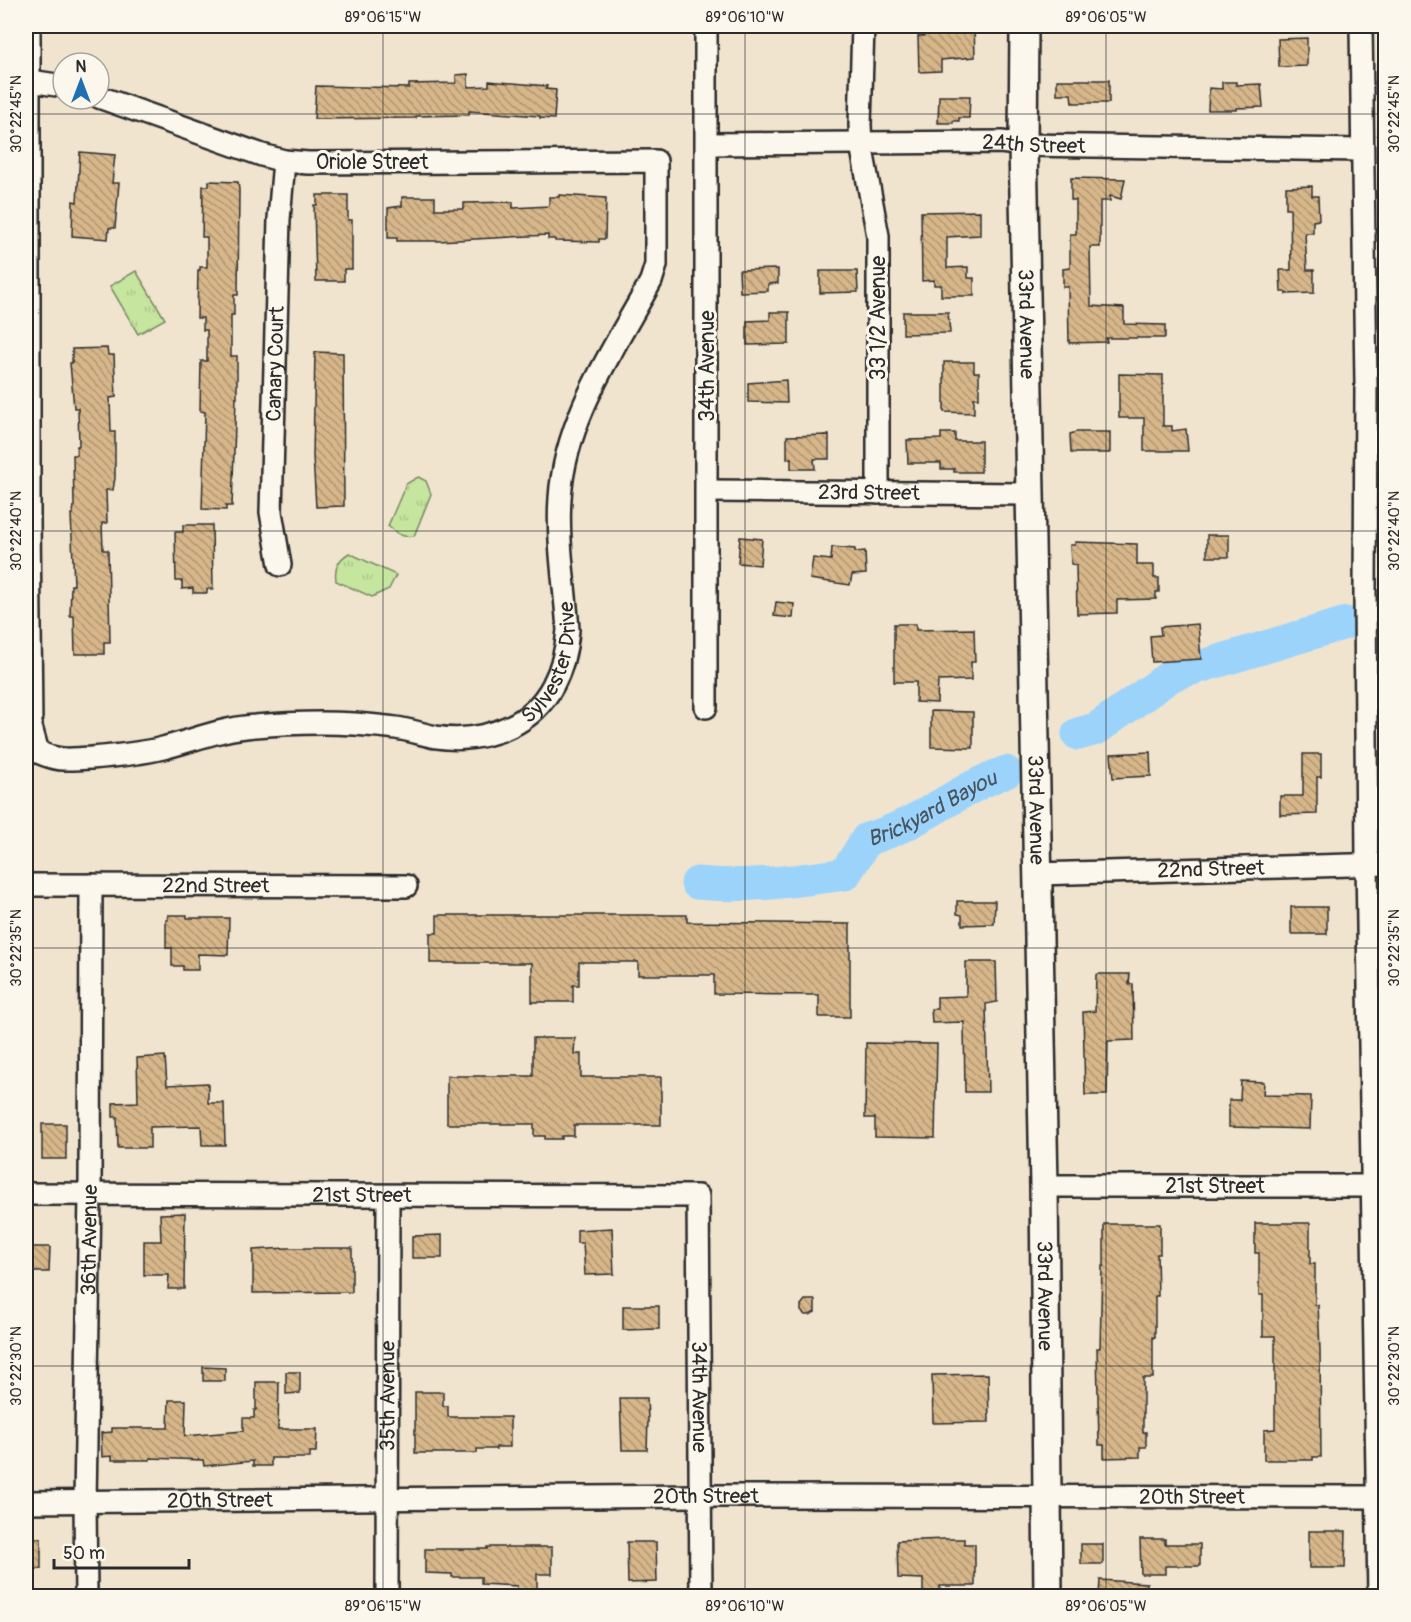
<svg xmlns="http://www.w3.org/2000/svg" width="1411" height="1622" font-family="Pangolin,sans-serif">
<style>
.park{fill:url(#park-tufts);stroke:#788864;stroke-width:1.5}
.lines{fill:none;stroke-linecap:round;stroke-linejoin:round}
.river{stroke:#9cd3fb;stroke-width:33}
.building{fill:url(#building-back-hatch);stroke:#2b2b2b;stroke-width:1.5}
.minor-casing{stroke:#2b2b2b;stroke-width:26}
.tertiary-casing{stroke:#2b2b2b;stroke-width:32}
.minor{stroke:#fbf7ec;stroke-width:21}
.tertiary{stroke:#fbf7ec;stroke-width:27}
.ticks{fill:none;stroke:#2b2b2b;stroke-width:1.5;stroke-opacity:0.45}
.labels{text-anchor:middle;stroke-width:6;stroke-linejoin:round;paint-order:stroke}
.street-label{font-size:21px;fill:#2b2b2b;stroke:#fbf7ec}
.water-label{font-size:22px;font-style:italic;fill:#47555f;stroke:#fbf7ec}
.neatline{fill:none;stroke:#2b2b2b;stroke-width:2}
.ticks-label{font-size:15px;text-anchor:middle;fill:#2b2b2b}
</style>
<defs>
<pattern id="park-tufts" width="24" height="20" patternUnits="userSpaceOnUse" patternTransform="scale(1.5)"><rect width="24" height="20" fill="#c6e59e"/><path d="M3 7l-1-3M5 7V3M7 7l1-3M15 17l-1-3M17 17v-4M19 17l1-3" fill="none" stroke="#aac588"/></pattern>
<pattern id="building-back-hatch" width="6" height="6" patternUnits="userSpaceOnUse" patternTransform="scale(1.5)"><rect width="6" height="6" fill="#d7b78a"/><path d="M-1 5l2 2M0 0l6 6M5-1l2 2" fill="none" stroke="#af9571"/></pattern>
</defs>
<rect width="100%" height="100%" fill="#f0e4cf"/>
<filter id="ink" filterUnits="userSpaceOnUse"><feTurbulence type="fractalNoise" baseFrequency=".0167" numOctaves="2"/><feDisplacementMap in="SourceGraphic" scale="12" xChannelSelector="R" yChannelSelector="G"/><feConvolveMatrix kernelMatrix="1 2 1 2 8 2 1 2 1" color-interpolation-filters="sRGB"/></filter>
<g filter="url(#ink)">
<g class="park">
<path d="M136 271 165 319 138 334 110 286Z"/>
<path d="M418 477 426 481 431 494 414 536C402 538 397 534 388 526L406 484Z"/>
<path d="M349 553 396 575 389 589 372 597 336 581C334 568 338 560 349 553Z"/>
</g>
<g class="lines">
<g class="river">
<path d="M1384 611 1386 610"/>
<path d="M1078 734 1096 729 1172 675 1346 623"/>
<path id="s1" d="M697 883C746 888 796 881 845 874L867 839C918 826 957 789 1006 772"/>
</g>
</g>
<g class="building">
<path d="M924 26H974L975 57 941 60V71L919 72 918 36H924Z"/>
<path d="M1307 38V66L1279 67 1278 39Z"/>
<path d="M468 74V87L489 86V81L547 86 546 89 556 90 554 119 540 118V116L469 111V115L416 116V118L314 119 316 86 409 88V84L456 83V75Z"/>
<path d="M1057 80H1109V103H1072L1071 94H1057Z"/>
<path d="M1222 82H1236V85L1261 84 1263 107 1237 108V110H1208L1209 88 1222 89Z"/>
<path d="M939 96H970L969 118H959V121H953V123H938Z"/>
<path d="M80 152 115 155 112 183H119L115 228H109L108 239 72 236 73 201 77 202Z"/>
<path d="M1071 178 1125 179 1121 199 1110 196V201H1100V247H1090L1091 306 1124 308V324L1165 325V338H1106L1107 342 1069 343 1068 287H1063V269L1070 268V234H1076V200H1071Z"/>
<path d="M209 181 238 182 239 190 238 295H234V315H231V356H237V398H236L232 506H226V510L202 509 205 412 200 411 201 361H207V330H203V318H197L198 270H200V267H207V237H202L203 186H209Z"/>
<path d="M1312 186V196H1318L1319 220 1313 221V233H1305L1307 270H1314V293L1286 294V292H1281L1280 270H1291L1290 208H1286V187Z"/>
<path d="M317 195H348V220H352V269H344V281H316L314 205H317Z"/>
<path d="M559 195 606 198 605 239H599V242L555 241V239H548V235L438 241H397V238H388V208L402 206V197H435V209H464V203L513 202V208L549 206V197H559Z"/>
<path d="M980 211V235L947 237V268L968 267V278H974V296H941V285H934V280L922 281 921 212Z"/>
<path d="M778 269V283L768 284V291L740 292 739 270Z"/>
<path d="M820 271H857L858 292 820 293Z"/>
<path d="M770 312H789V344L747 345V321L770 320Z"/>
<path d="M903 312H948L950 333 903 334Z"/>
<path d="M107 348 108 355H114L116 397 110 398 111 432H115V478L113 490H106L107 523H102L103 550H108L110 642H104V654H75L74 616H70L71 585H74L71 514H73L74 505 73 455H77V446H79L78 408H74L70 363H72V349Z"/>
<path d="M315 352 343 353 344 506 316 507 313 456Z"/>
<path d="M944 362H974V372H979V398H974V413L944 412Z"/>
<path d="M1119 374 1163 375V426H1172V431L1186 429 1188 451H1144V418H1119Z"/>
<path d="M786 380 787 403 748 402V383Z"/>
<path d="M1076 432H1110V453H1071L1070 434Z"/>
<path d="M941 433H955V441H981V472H954V469H941V463H908L907 440 941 439Z"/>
<path d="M829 435V459H814L815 469H791V458L787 459V436Z"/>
<path d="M183 525H212L213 589H207V593H193V588L182 589V581H176L175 532H183Z"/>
<rect x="1207" y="535" width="22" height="22"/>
<path d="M740 537 762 539 760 565 738 563Z"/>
<path d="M1075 542 1137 544V565H1154V578H1159V592H1156V599L1117 600V613L1077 614 1076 565 1071 564 1070 545H1075Z"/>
<path d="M832 547 855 549V552L865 551 866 574 852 575 850 585 810 579 813 558 831 560Z"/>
<path d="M776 602 794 604 793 618 774 616Z"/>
<path d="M894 624H916V630L974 629 975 662H971V680L938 681 937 703 916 702V682H894Z"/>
<path d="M1198 624 1201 659 1152 662 1150 636 1161 635 1160 627Z"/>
<path d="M931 711 973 712V748L931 747Z"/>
<path d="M1150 752 1151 776 1113 778 1111 754Z"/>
<path d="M1303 754H1321V777H1317V814L1280 815V796H1303Z"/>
<path d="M957 901H995L994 924 962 925V915L957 914Z"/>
<rect x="1291" y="907" width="36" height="27"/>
<path d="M168 915H187V918H229L228 955 198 954V970H183V966H172V948H166V920H168Z"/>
<path d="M437 915H687V922L850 924V1017H819V995L714 994V975H638V962H579V985H573V1002H532V963H430V933H437Z"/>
<path d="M966 962H996L997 1002 986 1004 988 1092H965L964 1022 932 1023 931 1009H937V997L966 996Z"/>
<path d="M1098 974H1130L1129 984H1133L1134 1040 1108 1041 1107 1095H1085L1083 1012 1095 1011 1096 975Z"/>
<path d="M533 1038H575L574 1054H581V1077H661V1125H574V1136H562V1139H545V1136H534V1124H447V1076H533Z"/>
<path d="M866 1043 937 1044 935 1138 875 1137V1118H865Z"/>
<path d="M165 1056 167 1085 208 1083V1103H224L225 1145H202L201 1126 150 1127V1148H118L117 1117H113V1103L138 1102 137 1058Z"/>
<path d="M1241 1081 1264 1082 1263 1095 1311 1096 1310 1129 1229 1127V1100H1240Z"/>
<rect x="42" y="1124" width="24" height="35"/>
<path d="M185 1213 184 1289H168L169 1275H144V1241H161L160 1214Z"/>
<path d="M1255 1223H1310V1264H1315V1305H1318L1320 1350 1321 1457H1313V1460H1264V1430L1275 1429V1336H1263V1295H1259V1253H1255Z"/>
<path d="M1104 1224H1160V1254H1157L1158 1296H1155V1337H1153V1378H1143V1432H1146V1447H1140V1457L1104 1458V1445H1099L1097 1348H1100L1102 1266H1104Z"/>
<path d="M612 1228 614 1274 585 1275 583 1243H577V1230Z"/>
<path d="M442 1235V1258H412V1236Z"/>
<path d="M26 1247H50L49 1272H26Z"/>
<path d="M287 1248H352V1292L253 1293V1250Z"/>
<path d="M805 1300H815V1312L810 1315H805L801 1311V1305Z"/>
<path d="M623 1306H659V1329L623 1330Z"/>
<path d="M203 1367 225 1368V1381H203Z"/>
<path d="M286 1372H300V1393L286 1394Z"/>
<path d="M988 1374 989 1422 933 1423 932 1375Z"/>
<path d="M256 1382H279L278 1429H317L316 1452H310V1458H271V1466H253V1461L204 1466 203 1460 150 1458V1460H112V1456L102 1457 101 1433 112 1432V1428H168L169 1400H186L185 1436 243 1431V1418H254V1410H256Z"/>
<path d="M415 1392H443V1406H448V1417H510V1447H496V1449H477V1453H415Z"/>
<path d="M620 1398H647L648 1419 647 1450H622Z"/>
<path d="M1309 1531H1346L1345 1568H1309Z"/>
<rect x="26" y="1538" width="15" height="31"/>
<path d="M945 1539H964V1544H975V1586H940V1596H923V1579L898 1578 897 1541Z"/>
<path d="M1140 1539H1165V1544H1200V1566H1165V1574H1141Z"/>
<path d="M627 1542H656L657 1582 628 1583Z"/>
<rect x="1081" y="1544" width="22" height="20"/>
<path d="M487 1547H552V1574H537V1596H518L517 1586 481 1584V1577H452V1574L425 1573V1549H487Z"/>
<path d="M1100 1580 1147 1583 1146 1596H1099Z"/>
</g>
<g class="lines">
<defs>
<g id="minor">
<path id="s2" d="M29 26V519L31 727 38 752C61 762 66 759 91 758 115 756 139 754 163 748 194 740 223 728 255 726 288 723 322 722 355 724 368 725 382 726 396 728 409 730 422 734 436 737 461 741 488 737 511 726 549 708 565 669 568 630 565 586 557 541 560 498 565 418 614 349 651 281L656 265V161L308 163 284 161 262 155 99 97"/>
<path d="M863 26 860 125 861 144 878 236V493"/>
<path d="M1361 26 1366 385 1365 594 1367 863 1379 1596"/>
<path d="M30 81 63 86"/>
<path id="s3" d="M707 144 1001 142 1023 145 1361 150"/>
<path id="s4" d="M707 491 1030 494"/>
<path id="s5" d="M280 565 271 512 279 219 284 161"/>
<path d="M706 707V26"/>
<path id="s6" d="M1037 874 1386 864"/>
<path id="s7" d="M26 885 406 886"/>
<path id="s8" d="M1044 1186H1385"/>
<path id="s9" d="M26 1194 698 1196 701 1596"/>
<path id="s10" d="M26 1502 699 1496 1386 1497"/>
<path id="s11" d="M86 1596 85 1502 90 1194 91 885"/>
<path id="s12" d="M387 1596 388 1196"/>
</g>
<g id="tertiary">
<path id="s13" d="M1024 26 1023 145 1044 1186 1048 1596"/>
</g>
</defs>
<use href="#minor" class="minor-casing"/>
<use href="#tertiary" class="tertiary-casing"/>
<use href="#minor" class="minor"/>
<use href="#tertiary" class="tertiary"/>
</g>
</g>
<path class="ticks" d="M383 26V1596M745 26V1596M1106 26V1596M26 114H1386M26 531H1386M26 948H1386M26 1366H1386"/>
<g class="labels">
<g class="street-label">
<text dy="7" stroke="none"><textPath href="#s3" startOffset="327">24th Street</textPath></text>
<text x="372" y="169">Oriole Street</text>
<text transform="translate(878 318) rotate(-90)" y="7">33 1/2 Avenue</text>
<text dy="7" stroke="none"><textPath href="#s13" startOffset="298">33rd Avenue</textPath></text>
<text dy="7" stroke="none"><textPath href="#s5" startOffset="202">Canary Court</textPath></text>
<text transform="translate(707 366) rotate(-90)" y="7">34th Avenue</text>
<text dy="7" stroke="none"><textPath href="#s4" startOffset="162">23rd Street</textPath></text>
<text dy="7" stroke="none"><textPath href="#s2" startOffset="1288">Sylvester Drive</textPath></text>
<text dy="7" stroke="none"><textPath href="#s13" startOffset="784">33rd Avenue</textPath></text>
<text dy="7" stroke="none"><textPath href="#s6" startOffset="174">22nd Street</textPath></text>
<text dy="7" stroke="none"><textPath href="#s7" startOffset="190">22nd Street</textPath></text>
<text dy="7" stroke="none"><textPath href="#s8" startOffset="171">21st Street</textPath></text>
<text dy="7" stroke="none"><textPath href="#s9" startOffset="336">21st Street</textPath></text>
<text dy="7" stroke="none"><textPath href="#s11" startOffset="356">36th Avenue</textPath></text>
<text dy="7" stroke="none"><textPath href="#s13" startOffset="1270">33rd Avenue</textPath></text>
<text dy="7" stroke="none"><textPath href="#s12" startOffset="200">35th Avenue</textPath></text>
<text dy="7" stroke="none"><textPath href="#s9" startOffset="873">34th Avenue</textPath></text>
<text dy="7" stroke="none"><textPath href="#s10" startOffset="680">20th Street</textPath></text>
<text dy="7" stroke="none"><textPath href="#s10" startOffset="1166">20th Street</textPath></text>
<text dy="7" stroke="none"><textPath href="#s10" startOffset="194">20th Street</textPath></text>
</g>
<g class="water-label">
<text dy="8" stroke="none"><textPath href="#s1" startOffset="262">Brickyard Bayou</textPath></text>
</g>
</g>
<rect width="1411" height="1622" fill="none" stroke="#fbf7ec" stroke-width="66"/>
<g transform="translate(81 81)"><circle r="28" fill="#fbf7ec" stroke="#a8a59f" stroke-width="1.5"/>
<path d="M0-4.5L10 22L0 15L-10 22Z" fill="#1f6fb2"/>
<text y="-9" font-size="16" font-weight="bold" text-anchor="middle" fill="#2b2b2b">N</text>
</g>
<path d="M54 1559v9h135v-9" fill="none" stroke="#2b2b2b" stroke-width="3"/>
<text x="63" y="1559" font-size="18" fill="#2b2b2b" stroke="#fbf7ec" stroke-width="4.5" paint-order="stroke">50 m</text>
<rect x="33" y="33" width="1345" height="1556" class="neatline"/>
<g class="ticks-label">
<text x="383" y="22">89°06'15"W</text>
<text x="745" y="22">89°06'10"W</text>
<text x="1106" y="22">89°06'05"W</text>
<text transform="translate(16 114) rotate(-90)" y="5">30°22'45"N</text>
<text transform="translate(1394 114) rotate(-90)" y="5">30°22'45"N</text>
<text transform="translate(16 531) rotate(-90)" y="5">30°22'40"N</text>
<text transform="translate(1394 531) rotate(-90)" y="5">30°22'40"N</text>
<text transform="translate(16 948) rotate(-90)" y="5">30°22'35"N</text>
<text transform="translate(1394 948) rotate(-90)" y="5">30°22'35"N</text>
<text transform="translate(16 1366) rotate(-90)" y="5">30°22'30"N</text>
<text transform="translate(1394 1366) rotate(-90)" y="5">30°22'30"N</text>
<text x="383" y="1611">89°06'15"W</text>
<text x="745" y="1611">89°06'10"W</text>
<text x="1106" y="1611">89°06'05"W</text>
</g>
</svg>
